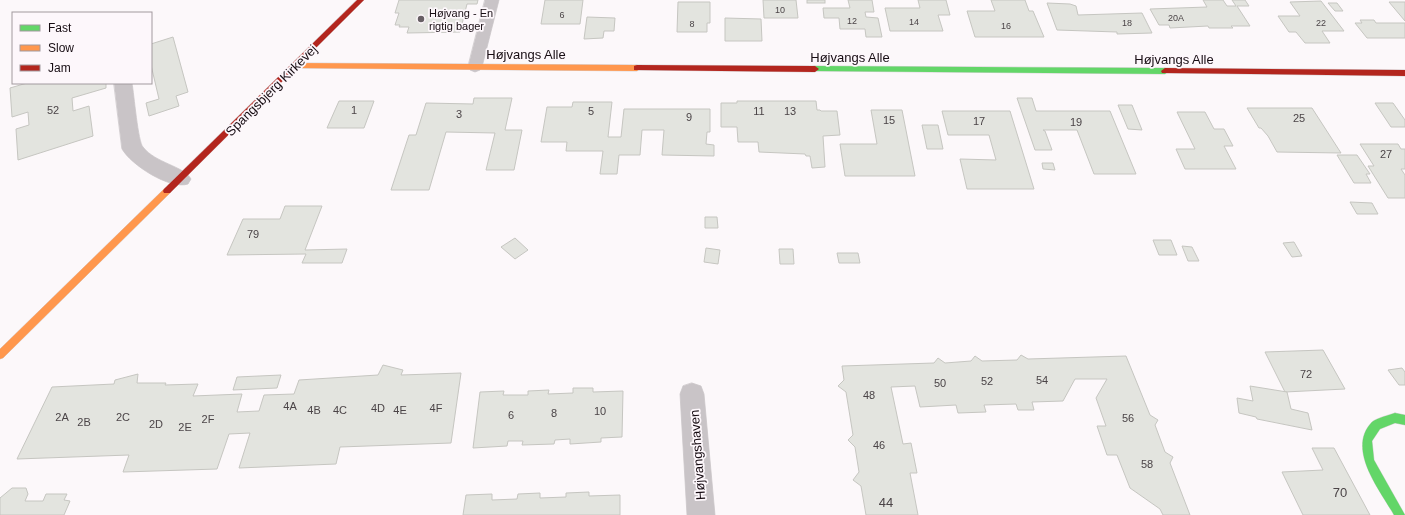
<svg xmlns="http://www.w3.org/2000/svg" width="1405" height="515" font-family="Arial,sans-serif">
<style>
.building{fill:#e3e4df;stroke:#c6c6c1}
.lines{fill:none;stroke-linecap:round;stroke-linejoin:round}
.lane-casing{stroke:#d7d3d5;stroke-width:1}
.street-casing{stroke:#d7d3d5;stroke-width:1}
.fast-casing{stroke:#d7d3d5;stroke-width:1}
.slow-casing{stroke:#d7d3d5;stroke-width:1}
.jam-casing{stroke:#d7d3d5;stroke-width:1}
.lane{fill:#c9c4c7;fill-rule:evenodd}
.street{fill:#c9c4c7;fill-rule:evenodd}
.fast{fill:#63d668;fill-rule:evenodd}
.slow{fill:#ff974d;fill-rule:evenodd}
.jam{fill:#b3261e;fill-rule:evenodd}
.poi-dot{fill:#675f64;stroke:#fdf7fb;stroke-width:1.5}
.labels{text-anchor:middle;stroke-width:3.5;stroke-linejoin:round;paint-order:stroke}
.far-number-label{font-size:9px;fill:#4b4447}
.far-poi-label{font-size:11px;fill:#170d13;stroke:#fdf7fb;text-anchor:start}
.number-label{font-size:11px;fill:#4b4447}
.street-label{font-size:13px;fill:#170d13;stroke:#fdf7fb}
.near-number-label{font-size:13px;fill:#4b4447}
</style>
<rect width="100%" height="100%" fill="#fcf8fa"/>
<g class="building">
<path d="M399 0H478L477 4H467L460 32 407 33 409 27H399L400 25H395L399 13H395Z"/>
<path d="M545 0H583L580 24H541Z"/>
<path d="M763 0H796L798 18H764Z"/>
<rect x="807" y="0" width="18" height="3"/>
<path d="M848 0H872L874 12H865L866 17 878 18 882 37H866L865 29H840L839 18H824L823 8H850Z"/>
<path d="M918 0H946L950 15H938L943 31H890L885 8H920Z"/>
<path d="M991 0H1025L1029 11H1033L1044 37H975L967 11H995Z"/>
<path d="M1203 0H1223L1227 6H1236L1232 0H1245L1249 6H1237L1250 26H1231L1233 28H1209L1208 26 1170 28 1169 25H1159L1150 9 1207 7Z"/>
<path d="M1321 1 1344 31H1322L1330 43H1305L1296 32H1289L1278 16H1300L1290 2Z"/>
<path d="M678 2H710V23H707V32H677Z"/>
<path d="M1389 2H1405V21Z"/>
<path d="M1047 3 1070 4 1076 6 1078 15 1142 13 1152 33 1117 34V32L1057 30Z"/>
<path d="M1328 3H1337L1343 11H1335Z"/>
<path d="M587 17 615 18 614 31H604L603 38 584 39Z"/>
<path d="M725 18 761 19 762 41H725Z"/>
<path d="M1360 20H1374L1376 23H1405V38H1367L1355 23H1362Z"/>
<path d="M173 37 188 92 176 96 179 106 149 116 146 103 159 99 151 65V44Z"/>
<path d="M27 83H106V88L72 98 73 111 89 106 93 136 18 160 16 129 29 125 28 112 12 117 10 88Z"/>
<path d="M474 98H512L505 130H522L514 170H486L495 133 446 132 429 190H391L409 135H416L426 103 473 104Z"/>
<path d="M1017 98H1032L1036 111H1110L1136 174H1094L1077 130H1043L1045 131 1052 150H1035Z"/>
<path d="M339 101H374L364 128H327Z"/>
<path d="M737 101H816L817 110H820L821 111H837L840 135 823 136 825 167 812 168 810 156H806L805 154 759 152 758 142H738L737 127H721V103H737Z"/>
<path d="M573 102H612L608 137H621L624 109H710V132H707L706 144 714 145V156L662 155 664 130H642L640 155H619L617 174H600L603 151H566L567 142H541L547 107H572Z"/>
<path d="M1375 103H1393L1405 120V127H1391Z"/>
<path d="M1118 105H1132L1142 130 1128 129Z"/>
<path d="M1247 108H1312L1341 153 1277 152 1268 136 1261 128H1259Z"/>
<path d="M871 110H902L915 176H845L840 144H877Z"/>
<path d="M942 111H1010L1034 189H967L960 159 996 160 989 135H948Z"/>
<path d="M1177 112H1205L1214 129H1224L1233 146H1224L1236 169H1185L1176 149H1195Z"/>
<path d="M922 125H938L943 149H927Z"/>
<path d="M1360 144H1398L1401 149H1405V169H1401L1405 175V198H1388L1368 166H1374Z"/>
<path d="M1337 155H1357L1370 174H1366L1371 183H1354Z"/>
<path d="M1042 163H1053L1055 170 1043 169Z"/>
<path d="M1350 202 1372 203 1378 214H1357Z"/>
<path d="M285 206H322L305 250 347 249 342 263H302L306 254 227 255 243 219H280Z"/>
<path d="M705 217H717L718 228H705Z"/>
<path d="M515 238 528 250 515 259 501 247Z"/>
<path d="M1153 240H1171L1177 255H1159Z"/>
<path d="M1294 242 1302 256 1292 257 1283 243Z"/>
<path d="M1182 246 1192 247 1199 261H1188Z"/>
<path d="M706 248 720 250 718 264 704 262Z"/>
<path d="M779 249H793L794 264H780Z"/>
<path d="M837 253H858L860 263H839Z"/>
<path d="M1323 350 1345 389 1285 392 1265 352Z"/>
<path d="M1021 355 1028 359 1126 356 1150 415 1158 420 1155 425 1165 452 1173 457 1170 463 1190 515H1163L1160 509 1130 488 1117 455H1107L1097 426H1106L1096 398 1107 379H1075L1063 401 1032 402 1034 410H1018L1016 404 984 405 986 412 958 413 956 405 920 407 915 386 891 387 903 444 911 443 917 473H910L918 515H866L861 486 853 480 859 472 855 447 848 440 853 435 846 392 838 386 844 380 842 366 934 363 938 358 945 363 971 361 975 356 982 361 1017 360Z"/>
<path d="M383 365 403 370 401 375 461 373 451 443 340 447 336 464 239 468 250 433 229 434 217 469 123 472 129 455 17 459 52 387 114 384 115 380 138 374 137 383H166L165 385 198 384 193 396 242 394 237 412 259 411 264 395 294 394 299 380 378 375Z"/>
<path d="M1402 368 1405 372V385H1399L1388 370Z"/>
<path d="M281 375 277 388 233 390 237 377Z"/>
<path d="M1250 386 1287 392 1291 409 1308 413 1312 430 1257 419 1256 417 1239 413 1237 398 1253 401Z"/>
<path d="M573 388H593V392L623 391 622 437 601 438V442L570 444V439L555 440 554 444 522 445 523 441H508L507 446 473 448 480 392 504 391 503 395H528V391L549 390 548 394 573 393Z"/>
<path d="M1312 448H1334L1370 515H1303L1282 472 1323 470Z"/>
<path d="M12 488H26L28 494 25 501H43L46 494H67L64 500 70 501 64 515H0V498Z"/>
<path d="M589 492V496L620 495V515H463L466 495 492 494V500L517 499 518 494 540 493V498L566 497V493Z"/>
</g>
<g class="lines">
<defs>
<path id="lane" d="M485 0H499L482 67 480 70 475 72 470 70 468 67Z"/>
<g id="street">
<path d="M114 83H132C134 94 138 142 143 147 155 163 184 166 191 179L188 184C170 190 131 165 122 149Z"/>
<path d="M692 383 701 386 704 394 715 515H687L680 394 683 386Z"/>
</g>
<g id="fast">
<path d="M815 66 1165 68 1169 71 1165 74 812 71V67Z"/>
<path d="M1395 413 1405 415V425L1395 423 1380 429 1372 441 1374 460 1405 515H1394C1380 490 1346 449 1372 422 1377 418 1389 415 1395 413Z"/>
</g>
<g id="slow">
<path d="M295 63 637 65 641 68 637 71 292 68V64Z"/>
<path d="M167 188 171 191 170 193 3 358 0 359V349L164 189Z"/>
</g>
<g id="jam">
<path d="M357 0H364L170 193H164L163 191 164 189Z"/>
<path d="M637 65 815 66 819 69 815 72 634 70V66Z"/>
<path d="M1165 68 1405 70V76L1162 73 1161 71Z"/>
</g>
</defs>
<use href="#lane" class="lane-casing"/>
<use href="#street" class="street-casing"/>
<use href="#fast" class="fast-casing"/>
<use href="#slow" class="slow-casing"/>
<use href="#jam" class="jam-casing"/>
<use href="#lane" class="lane"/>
<use href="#street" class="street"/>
<use href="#fast" class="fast"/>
<use href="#slow" class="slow"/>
<use href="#jam" class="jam"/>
</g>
<circle class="poi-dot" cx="421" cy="19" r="4"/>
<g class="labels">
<g class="far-number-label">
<text x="780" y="13">10</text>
<text x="562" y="18">6</text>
<text x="1176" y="21">20A</text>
<text x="852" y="24">12</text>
<text x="914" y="25">14</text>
<text x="1127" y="26">18</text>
<text x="1321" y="26">22</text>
<text x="692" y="27">8</text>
<text x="1006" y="29">16</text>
</g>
<g class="far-poi-label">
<text x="429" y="17">Højvang - En<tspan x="429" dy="13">rigtig bager</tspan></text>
</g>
<g class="number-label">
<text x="53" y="114">52</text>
<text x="354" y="114">1</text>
<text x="591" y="115">5</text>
<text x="759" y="115">11</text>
<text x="790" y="115">13</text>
<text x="459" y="118">3</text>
<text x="689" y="121">9</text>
<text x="1299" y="122">25</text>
<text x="889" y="124">15</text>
<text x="979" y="125">17</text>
<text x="1076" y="126">19</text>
<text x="1386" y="158">27</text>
<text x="253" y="238">79</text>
<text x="1306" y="378">72</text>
<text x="1042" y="384">54</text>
<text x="987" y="385">52</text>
<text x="940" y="387">50</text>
<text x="869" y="399">48</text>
<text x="290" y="410">4A</text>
<text x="378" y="412">4D</text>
<text x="436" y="412">4F</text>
<text x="314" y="414">4B</text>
<text x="340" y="414">4C</text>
<text x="400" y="414">4E</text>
<text x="600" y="415">10</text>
<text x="554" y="417">8</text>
<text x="511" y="419">6</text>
<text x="62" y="421">2A</text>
<text x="123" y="421">2C</text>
<text x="1128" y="422">56</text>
<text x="208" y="423">2F</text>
<text x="84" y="426">2B</text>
<text x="156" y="428">2D</text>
<text x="185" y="431">2E</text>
<text x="879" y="449">46</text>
<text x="1147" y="468">58</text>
</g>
<g class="street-label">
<text x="526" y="59">Højvangs Alle</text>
<text x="850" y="62">Højvangs Alle</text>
<text x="1174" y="64">Højvangs Alle</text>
<text transform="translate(271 90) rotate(-45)" y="5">Spangsbjerg Kirkevej</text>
<text transform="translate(697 455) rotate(-94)" y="5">Højvangshaven</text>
</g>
<g class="near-number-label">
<text x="1340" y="497">70</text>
<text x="886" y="507">44</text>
</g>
</g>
<rect x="12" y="12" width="140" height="72" fill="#fdf7fb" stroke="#a1999e"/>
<rect x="20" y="25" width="20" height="6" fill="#63d668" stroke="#a1999e"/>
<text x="48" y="32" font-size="12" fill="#170d13">Fast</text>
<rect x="20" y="45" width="20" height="6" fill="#ff974d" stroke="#a1999e"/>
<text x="48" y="52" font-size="12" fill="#170d13">Slow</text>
<rect x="20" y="65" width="20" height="6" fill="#b3261e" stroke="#a1999e"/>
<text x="48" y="72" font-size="12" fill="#170d13">Jam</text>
</svg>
